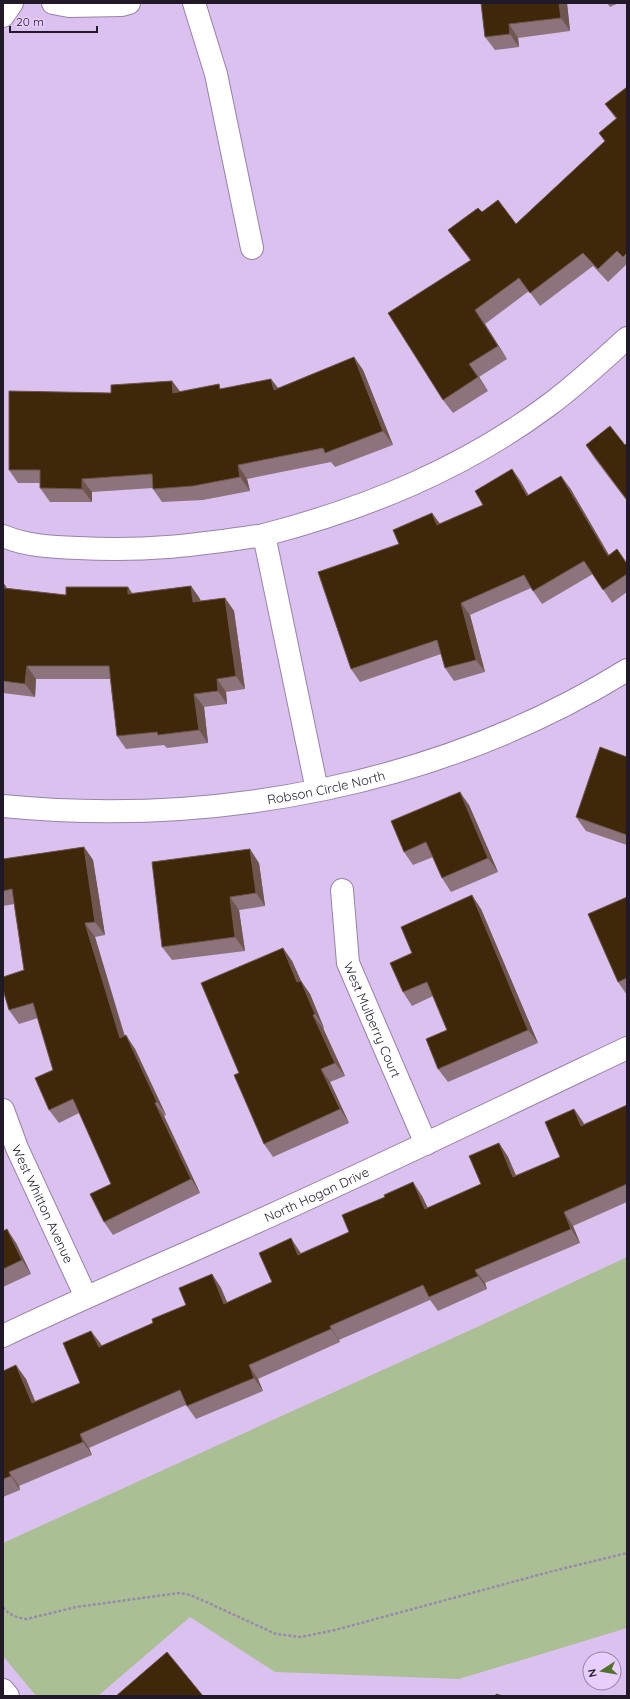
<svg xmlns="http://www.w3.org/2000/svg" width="630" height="1699" font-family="Quicksand,sans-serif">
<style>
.green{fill:#aac094}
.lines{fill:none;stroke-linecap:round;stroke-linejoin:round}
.street-casing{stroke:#9981ab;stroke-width:24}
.secondary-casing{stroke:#9981ab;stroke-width:24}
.path{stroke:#9c88ac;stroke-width:2.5;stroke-dasharray:3 2;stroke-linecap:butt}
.street{stroke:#fff;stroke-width:22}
.secondary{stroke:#fff;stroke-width:22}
.wall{fill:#8d747c}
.shaded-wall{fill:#6e564f}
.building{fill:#3f280a;stroke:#6e564f}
.labels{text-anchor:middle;stroke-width:4;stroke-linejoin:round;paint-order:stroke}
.street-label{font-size:13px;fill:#211828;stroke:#e8cefc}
</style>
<rect width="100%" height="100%" fill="#dbc1ef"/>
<path class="green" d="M627 1257V1628L459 1679 275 1672 190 1617 98 1696H36L3 1656V1543L477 1327Z"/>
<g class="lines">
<defs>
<g id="street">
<path d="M53 3 69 6 122 5 129 3"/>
<path d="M194 3 216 74 252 248"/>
<path d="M3 16 12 3"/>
<path d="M264 535C367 508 463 469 549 405 576 385 602 361 627 338"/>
<path d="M3 536C27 546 52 547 78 548 143 552 200 545 264 535L317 790"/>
<path id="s1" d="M342 890 348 963 426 1144"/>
<path id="s2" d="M3 1110 17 1148 86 1297"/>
<path id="s3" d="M3 1336C82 1298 163 1264 243 1228 372 1170 499 1109 627 1048"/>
<path d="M3 1690 8 1696"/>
</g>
<g id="secondary">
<path id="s4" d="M3 806C218 827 443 784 627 670"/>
</g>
</defs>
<use href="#street" class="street-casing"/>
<use href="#secondary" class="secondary-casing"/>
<path class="path" d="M3 1607C9 1615 17 1618 27 1619L76 1607 179 1593 190 1595 204 1601 276 1634 301 1637 335 1630 553 1571 627 1553"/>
<use href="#street" class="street"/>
<use href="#secondary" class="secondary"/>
</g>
<g class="wall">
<path d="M481 3H567L570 31 518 38 519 47 495 50 485 37Z"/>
<path d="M607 3H619L610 7Z"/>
<path d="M627 87V264L608 282 593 266 540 306 529 291 485 324 507 359 479 377 488 391 453 413 443 400 470 260 448 230 482 212 516 224 605 141 599 133 616 119 605 104Z"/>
<path d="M354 357 363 370 393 445 335 467 331 462 247 479 250 491 203 500 162 502 153 489V488L92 492V502H50L40 488V483H18L9 470 111 393 172 381 180 392 222 389 271 379 278 388Z"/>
<path d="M627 443V501L595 459 586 445H625Z"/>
<path d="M512 469 521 482 528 495 570 488 609 555 617 549 627 563V592L612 603 593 574 542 604 531 588 470 615 485 672 454 681 445 668 441 654 360 682 351 669 399 544 432 513 439 524 483 505Z"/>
<path d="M3 582 7 588 66 595 128 587 132 594 191 586 200 599 201 601 225 598 234 611 245 689 226 692 227 704 204 707 208 743 167 748 164 745 126 749 117 736 110 679H36L35 697 3 693Z"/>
<path d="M627 757V845L586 831 576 817Z"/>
<path d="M469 805 498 872 451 892 442 878 433 857 413 865 404 852Z"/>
<path d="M84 847 93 860 105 935 95 937 125 1036 135 1049 166 1115 164 1116 200 1193 113 1235 104 1222 111 1184 79 1113 59 1123 49 1110 53 1070 38 1018 19 1024 9 1010 24 970 14 904 3 906V859Z"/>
<path d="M259 863 265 906 239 910 245 951 172 960 162 947Z"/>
<path d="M627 897V995L618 982Z"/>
<path d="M481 909 538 1043 448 1082 438 1069 447 1030 433 996 412 1006 403 992 412 953Z"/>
<path d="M283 948 292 961 301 981 310 994 324 1028H323L345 1076 330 1082 349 1123 273 1157 264 1144 239 1073Z"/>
<path d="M627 1105V1202L573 1226 580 1243 485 1283 487 1289 438 1311 430 1300 339 1340 340 1342 258 1379 263 1391 196 1419 186 1405 89 1448 92 1455 19 1486 20 1490 3 1497V1371L26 1379 35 1401 80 1383 101 1344V1346L153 1323 186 1305 212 1274 221 1288 227 1302 272 1282 300 1252 301 1253 349 1232 422 1196 428 1208 481 1184 499 1143 508 1157 516 1175 560 1157 574 1109 584 1124Z"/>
<path d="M3 1231 16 1243 31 1274 3 1287Z"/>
</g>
<g class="shaded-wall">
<path d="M559 3H567L570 31 561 18Z"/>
<path d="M509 24 518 38 519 47 510 34Z"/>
<path d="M475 310 485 324 507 359 498 346Z"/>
<path d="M354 357 363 370 393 445 383 431Z"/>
<path d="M469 364 479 377 488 391 478 377Z"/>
<path d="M271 379 281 392 274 390Z"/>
<path d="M172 381 182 394 173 393Z"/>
<path d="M238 465 247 479 250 491 240 477Z"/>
<path d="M512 469 521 482 536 508 527 496Z"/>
<path d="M561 476 570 488 617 569 608 556Z"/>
<path d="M82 479 92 492V502L82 489Z"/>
<path d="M432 513 441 525H437Z"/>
<path d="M3 582 8 590 3 594Z"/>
<path d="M191 586 200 599 203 615 193 602Z"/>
<path d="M128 587 137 600 128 594Z"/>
<path d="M225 598 234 611 245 689 236 676Z"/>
<path d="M461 603 470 615 485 672 476 660Z"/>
<path d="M27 666 36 679 35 697 25 684Z"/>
<path d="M217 679 226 692 227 704 218 691Z"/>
<path d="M194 694 204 707 208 743 199 730Z"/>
<path d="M460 792 469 805 498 872 488 858Z"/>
<path d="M84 847 93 860 105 935 95 922Z"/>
<path d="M250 849 259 863 265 906 256 893Z"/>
<path d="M472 895 481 909 538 1043 528 1030Z"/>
<path d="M230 897 239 910 245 951 235 937Z"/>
<path d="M85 923 95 937 129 1052 120 1038Z"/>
<path d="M283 948 292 961 301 981 310 994 324 1028 315 1014 297 982Z"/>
<path d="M313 1015 323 1028 345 1076 335 1063Z"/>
<path d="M126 1035 135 1049 166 1115 157 1102Z"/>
<path d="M321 1069 330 1082 349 1123 340 1109Z"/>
<path d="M155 1103 164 1116 200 1193 191 1179Z"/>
<path d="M574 1109 583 1122 590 1139 581 1126Z"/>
<path d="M499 1143 508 1157 522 1190 513 1177Z"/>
<path d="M413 1182 422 1196 434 1222 425 1209Z"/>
<path d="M564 1212 573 1226 580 1243 571 1229Z"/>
<path d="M7 1229 16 1243 31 1274 22 1260Z"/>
<path d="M291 1238 300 1252 308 1268 298 1255Z"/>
<path d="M475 1270 485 1283 487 1289 478 1276Z"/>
<path d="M212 1274 221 1288 233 1317 224 1304Z"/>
<path d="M330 1326 339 1340 340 1342 331 1329Z"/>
<path d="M91 1331 101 1344 108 1361 99 1347Z"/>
<path d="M16 1365 26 1379 41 1416 32 1403Z"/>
<path d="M249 1365 258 1379 263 1391 254 1378Z"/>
<path d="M80 1434 89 1448 92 1455 83 1442Z"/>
<path d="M9 1472 19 1486 20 1490 11 1476Z"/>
</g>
<g class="building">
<path d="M481 3H559L561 18 509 24 510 34 485 37Z"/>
<path d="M627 87V253L623 257 617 251 598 269 583 253 530 293 519 278 475 310 498 346 469 364 478 377 443 400 388 313 471 260 448 230 478 208 482 212 498 200 516 224 605 141 599 133 617 118 605 104Z"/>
<path d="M354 357 383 431 325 453 323 448 238 465 240 477 193 486 153 489 152 474 82 479V489L40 488V470H9V391L111 393V385L172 381 173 393 219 384 220 389 271 379 274 390Z"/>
<path d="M610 426 625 445 627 443V500L586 445Z"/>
<path d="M512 469 527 496 561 476 608 556 617 549 627 564V574L603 590 584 561 533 591 524 575 461 603 476 660 445 668 437 640 351 669 318 572 399 544 393 530 432 513 437 525 483 505 475 491Z"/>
<path d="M191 586 193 602 225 598 236 676 217 679 218 691 194 694 199 730 158 735 157 732 117 736 109 666H27L25 684 3 681V588L66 595V587H128V594Z"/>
<path d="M600 747 627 757V835L576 817Z"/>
<path d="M460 792 488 858 442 878 426 842 404 852 391 821Z"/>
<path d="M84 847 95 922 85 923 120 1038 126 1035 157 1102 155 1103 191 1179 104 1222 90 1194 111 1184 73 1099 49 1110 35 1078 53 1070 33 1003 9 1010 3 990V977L24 970 12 889 3 891V859Z"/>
<path d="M250 849 256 893 230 897 235 937 162 947 152 862Z"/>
<path d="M472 895 528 1030 438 1069 426 1039 447 1030 427 982 403 992 390 963 412 953 401 927Z"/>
<path d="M627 897V978L618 982 588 914Z"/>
<path d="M283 948 297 982 301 981 315 1014 313 1015 335 1063 321 1069 340 1109 264 1144 234 1075 239 1073 201 983Z"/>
<path d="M627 1105V1184L564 1212 571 1229 475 1270 478 1276 429 1297 423 1285 330 1326 331 1329 249 1365 254 1378 187 1406 180 1390 80 1434 83 1442 9 1472 11 1476 3 1479V1371L16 1365 32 1403 80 1383 63 1343 91 1331 99 1347 153 1323 152 1319 186 1305 179 1288 212 1274 224 1304 272 1282 259 1253 291 1238 298 1255 349 1232 342 1215 385 1197 384 1195 413 1182 425 1209 481 1184 469 1156 499 1143 513 1177 560 1157 545 1122 574 1109 581 1126Z"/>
<path d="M7 1229 22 1260 3 1269V1231Z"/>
<path d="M167 1652 203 1696H116Z"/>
<path d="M496 1694 503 1696H496Z"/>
</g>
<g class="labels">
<g class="street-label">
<text dy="5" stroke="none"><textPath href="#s4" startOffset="325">Robson Circle North</textPath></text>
<text dy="5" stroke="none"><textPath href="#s1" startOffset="135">West Mulberry Court</textPath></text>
<text dy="5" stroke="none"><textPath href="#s3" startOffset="344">North Hogan Drive</textPath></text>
<text dy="5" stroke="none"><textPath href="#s2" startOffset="102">West Whitton Avenue</textPath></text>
</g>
</g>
<rect width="630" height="1699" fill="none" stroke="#211828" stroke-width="8"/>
<g transform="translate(602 1671) rotate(258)"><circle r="19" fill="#e8cefc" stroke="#9885a7"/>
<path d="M0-3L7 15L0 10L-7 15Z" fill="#527229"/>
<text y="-6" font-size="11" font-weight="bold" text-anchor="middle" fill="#211828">N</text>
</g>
<path d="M10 26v6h87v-6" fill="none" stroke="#211828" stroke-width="2"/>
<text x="16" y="26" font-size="12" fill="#211828" stroke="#e8cefc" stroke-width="3" paint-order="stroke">20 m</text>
</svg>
